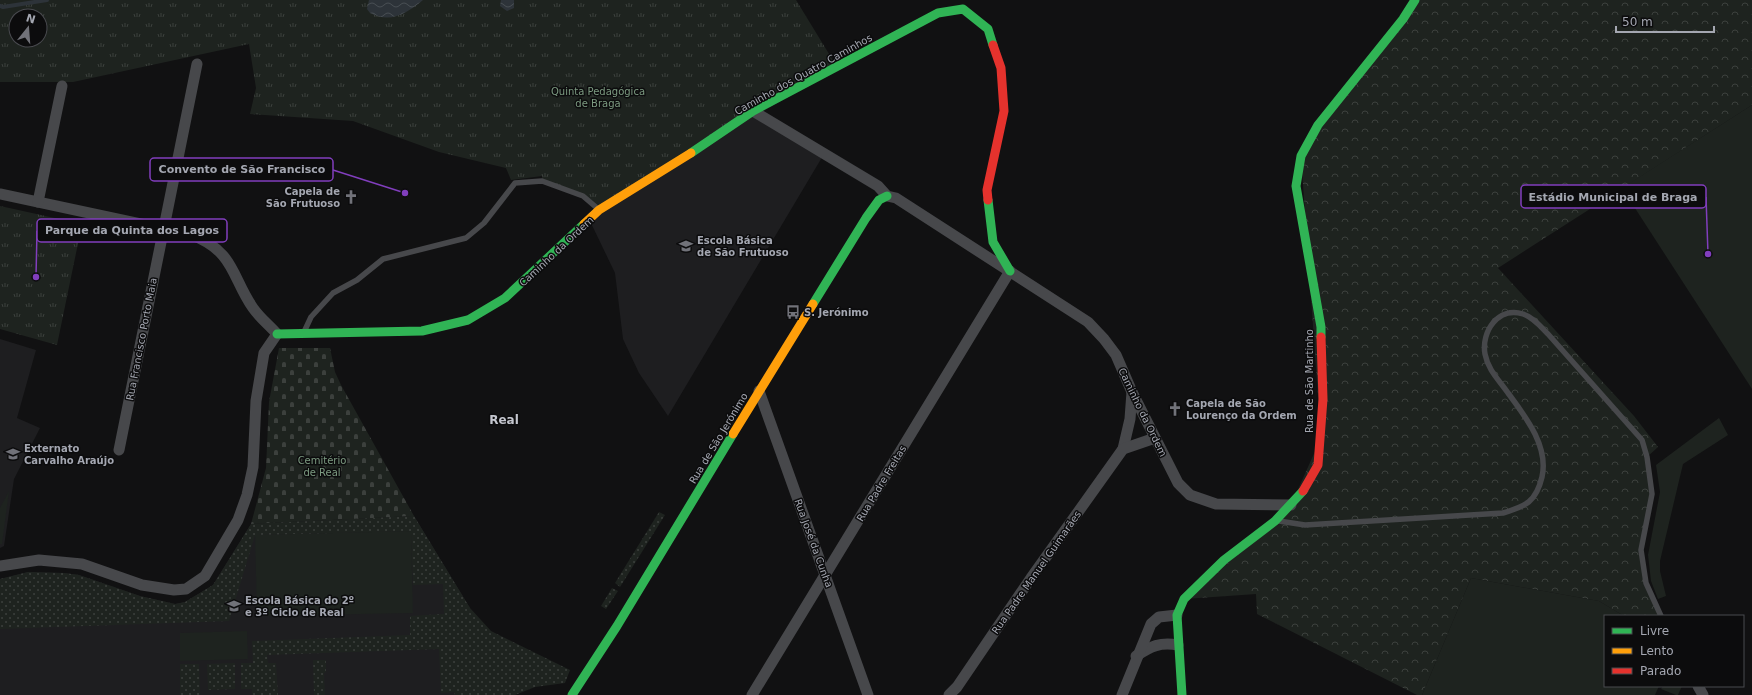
<svg xmlns="http://www.w3.org/2000/svg" width="1752" height="695" font-family="'DejaVu Sans',sans-serif">
<style>
.built{fill:#1e1e20}
.grass{fill:#1e231f}
.forest{fill:url(#forest-crowns)}
.cemetery{fill:url(#cemetery-stones)}
.park{fill:url(#park-tufts);fill-rule:evenodd}
.garden{fill:url(#garden-dots)}
.water{fill:url(#water-waves)}
.lines{fill:none;stroke-linecap:round;stroke-linejoin:round}
.stream{stroke:#2d3339;stroke-width:4}
.lane{stroke:#47484b;stroke-width:5.5}
.street{stroke:#47484b;stroke-width:11}
.fast{stroke:#30b455;stroke-width:9}
.slow{stroke:#ff9f0a;stroke-width:9}
.jam{stroke:#e5322d;stroke-width:9}
.labels{text-anchor:middle;stroke-width:3;stroke-linejoin:round;paint-order:stroke}
.street-label{font-size:10px;fill:#a4a7b1;stroke:#0c0c0d}
.park-label{font-size:10px;fill:#7c9a81;stroke:#0c0c0d}
.poi-label{font-size:10px;font-weight:bold;fill:#a4a7b1;stroke:#0c0c0d;text-anchor:start}
.quarter-label{font-size:12px;font-weight:bold;fill:#c4c6ce;stroke:#0c0c0d}
.leader{fill:none;stroke:#813ebd;stroke-width:1.5}
.callout-dot{fill:#813ebd;stroke:#0c0c0d;stroke-width:1.5}
.callout{fill:#0c0c0d;stroke:#813ebd;stroke-width:1.5}
.callout-label{font-size:11px;text-anchor:middle;font-weight:bold;fill:#a4a7b1}
</style>
<defs>
<pattern id="forest-crowns" width="20" height="18" patternUnits="userSpaceOnUse"><rect width="20" height="18" fill="#1e231f"/><path d="M2 6a3 3 0 1 1 6 0M12 15a3 3 0 1 1 6 0" fill="none" stroke="#3c403d"/></pattern>
<pattern id="cemetery-stones" width="16" height="16" patternUnits="userSpaceOnUse"><rect width="16" height="16" fill="#1e231f"/><path d="M2 7V4a2 2 0 0 1 4 0v3zM10 15v-3a2 2 0 0 1 4 0v3z" fill="#3c403d"/></pattern>
<pattern id="park-tufts" width="24" height="20" patternUnits="userSpaceOnUse"><rect width="24" height="20" fill="#1e231f"/><path d="M3 7l-1-3M5 7V3M7 7l1-3M15 17l-1-3M17 17v-4M19 17l1-3" fill="none" stroke="#3c403d"/></pattern>
<pattern id="garden-dots" width="8" height="8" patternUnits="userSpaceOnUse"><rect width="8" height="8" fill="#1e231f"/><path d="M2 2h.1M6 6h.1" fill="none" stroke="#3c403d" stroke-width="1.8" stroke-linecap="round"/></pattern>
<pattern id="water-waves" width="16" height="10" patternUnits="userSpaceOnUse"><rect width="16" height="10" fill="#2d3339"/><path d="M0 5q4-4 8 0t8 0" fill="none" stroke="#484e53"/></pattern>
</defs>
<rect width="100%" height="100%" fill="#111112"/>
<g class="built">
<path d="M753 111 824 154 668 416 639 373 623 339 615 273 589 219Z"/>
<path d="M0 339 36 350 17 418 40 428 14 479 4 546 0 548Z"/>
<path d="M414 516 470 608 462 695H0V579L28 572 64 573 79 575 140 596 175 604 185 602 213 585 251 524Z"/>
</g>
<g class="grass">
<path d="M1752 105V389L1622 188Z"/>
<path d="M1719 418 1728 435 1683 464 1660 561V571L1666 596 1658 599 1651 581 1648 555 1660 492 1656 465Z"/>
<path d="M9 491 2 544H0V508Z"/>
<path d="M411 531 413 613 257 616 255 535Z"/>
<path d="M1471 578 1599 601 1624 616H1605V686H1659L1655 695H1422Z"/>
<path d="M247 631 248 659 180 661V633Z"/>
<path d="M1663 686H1682L1678 695H1676L1661 689Z"/>
</g>
<path class="forest" d="M1415 0H1752V105L1498 268 1634 416 1658 447 1647 457 1652 494 1641 550 1646 583 1661 616H1624L1599 601 1471 578 1422 695H1417L1257 614 1256 594 1184 599 1291 505 1321 438 1301 156Z"/>
<path class="cemetery" d="M279 348H330L335 372 341 385 414 516 251 524 266 468 269 402Z"/>
<g class="park">
<path d="M0 0H796L837 67 599 210 583 196 542 181V176L511 180 506 168 439 152 353 121 250 114 256 88 249 44 73 82H0ZM16 16H40V40H16Z"/>
<path d="M0 206 82 224 57 345 0 329Z"/>
</g>
<g class="garden">
<path d="M659 512 665 515 620 587 615 583Z"/>
<path d="M414 516 470 608 491 631 570 670 565 683 535 687 515 695H455L454 692 441 693 439 649 267 655 268 663H276L278 695H252V689H241V663H253L252 641 410 635V616L444 614 443 584 413 585 411 531 255 535 229 621 0 629V579L28 572 64 573 79 575 140 596 175 604 185 602 213 585 251 524Z"/>
<path d="M612 588 618 591 606 609 601 606Z"/>
<path d="M313 660H326V672L324 673 325 695H314Z"/>
<path d="M235 663V689L208 690 207 664Z"/>
<path d="M180 664H199L200 695H180Z"/>
</g>
<g class="water">
<path d="M369 0H423C407 13 391 24 370 13L367 9Z"/>
<path d="M501 0H514V8L507 11 500 6Z"/>
</g>
<g class="lines">
<path class="stream" d="M0 6 3 7 47 0"/>
<g class="lane">
<path d="M304 332 311 317 333 293 357 280 383 259 466 238 484 223 515 183 542 181 583 196 597 208"/>
<path d="M1279 521 1305 525 1503 513C1526 506 1536 502 1542 477 1549 446 1525 416 1508 393 1499 380 1488 370 1485 354 1481 332 1498 306 1523 314 1533 317 1541 327 1548 334L1642 440 1647 457 1652 494 1641 550 1646 583 1661 616"/>
</g>
<g class="street">
<path d="M753 111 878 186 887 196 896 198 1088 322 1104 339 1116 355 1132 392 1178 483 1190 495 1216 504 1291 505"/>
<path d="M0 194 192 235C235 252 231 276 253 308 260 318 269 325 277 334L264 353 256 401 253 467 247 495 238 520 205 576 186 589 174 590 142 585 82 564 39 560 0 566"/>
<path d="M38 202 62 86"/>
<path d="M759 391 868 695"/>
<path d="M1123 449 1130 419 1132 392"/>
<path d="M119 450 197 64"/>
<path d="M1136 656C1151 646 1160 642 1178 645"/>
<path d="M1698 686 1703 695"/>
<path d="M752 695 1010 271"/>
<path d="M949 695 957 687 1031 578 1123 449 1155 438"/>
<path d="M1122 695 1151 624 1159 617 1177 615"/>
</g>
<g class="fast">
<path d="M691 153 753 111 938 13 963 9 988 29 993 45"/>
<path d="M988 200 993 242 1010 271"/>
<path d="M813 304 866 218 879 200 887 196"/>
<path d="M277 334 422 331 468 320 505 298 584 224"/>
<path d="M1321 337V327L1296 186 1301 156 1318 125 1403 19 1415 0"/>
<path d="M572 695 617 626 733 434"/>
<path d="M1182 695 1177 615 1184 599 1224 560 1275 521 1303 491"/>
</g>
<g class="slow">
<path d="M584 224 599 210 691 153"/>
<path d="M733 434 813 304"/>
</g>
<g class="jam">
<path d="M988 200 987 190 1004 111 1001 68 993 45"/>
<path d="M1303 491 1318 465 1323 399 1321 337"/>
</g>
</g>
<defs>
<symbol id="church-bare" viewBox="-9 -9 18 18"><path d="M-1.2-6h2.4v3.5h3.3v2.4h-3.3V6h-2.4V-.1h-3.3v-2.4h3.3Z" fill="#717279" stroke="#0c0c0d" stroke-width="2.5" paint-order="stroke"/></symbol>
<symbol id="school-bare" viewBox="-9 -9 18 18"><path d="M0-5L7-2L0 1L-7-2ZM-4 1L0 2.5L4 1V4Q0 6-4 4Z" fill="#717279" stroke="#0c0c0d" stroke-width="2.5" paint-order="stroke"/></symbol>
<symbol id="bus-bare" viewBox="-9 -9 18 18"><path d="M-5-6H5V4H4V6H2V4H-2V6H-4V4H-5ZM-3.5-4V0h7V-4ZM-3.5 1.2v1.5H-2V1.2ZM2 1.2v1.5H3.5V1.2Z" fill="#717279" stroke="#0c0c0d" stroke-width="2.5" paint-order="stroke"/></symbol>
</defs>
<g fill-rule="evenodd">
<use href="#church-bare" x="341" y="187" width="20" height="20"/>
<use href="#school-bare" x="676" y="236" width="20" height="20"/>
<use href="#bus-bare" x="783" y="302" width="20" height="20"/>
<use href="#church-bare" x="1165" y="399" width="20" height="20"/>
<use href="#school-bare" x="3" y="444" width="20" height="20"/>
<use href="#school-bare" x="224" y="596" width="20" height="20"/>
</g>
<g class="labels">
<g class="street-label">
<text transform="translate(803 74) rotate(-29)" y="4">Caminho dos Quatro Caminhos</text>
<text transform="translate(556 251) rotate(-43)" y="4">Caminho da Ordem</text>
<text transform="translate(141 339) rotate(-79)" y="4">Rua Francisco Porto Maia</text>
<text transform="translate(1309 381) rotate(-90)" y="4">Rua de São Martinho</text>
<text transform="translate(1143 412) rotate(64)" y="4">Caminho da Ordem</text>
<text transform="translate(718 438) rotate(-59)" y="4">Rua de São Jerónimo</text>
<text transform="translate(881 483) rotate(-59)" y="4">Rua Padre Freitas</text>
<text transform="translate(814 543) rotate(70)" y="4">Rua José da Cunha</text>
<text transform="translate(1036 572) rotate(-55)" y="4">Rua Padre Manuel Guimarães</text>
</g>
<g class="park-label">
<text x="598" y="95">Quinta Pedagógica<tspan x="598" dy="12">de Braga</tspan></text>
<text x="322" y="464">Cemitério<tspan x="322" dy="12">de Real</tspan></text>
</g>
<g class="poi-label">
<text x="340" y="195" text-anchor="end">Capela de<tspan x="340" dy="12">São Frutuoso</tspan></text>
<text x="697" y="244">Escola Básica<tspan x="697" dy="12">de São Frutuoso</tspan></text>
<text x="804" y="316">S. Jerónimo</text>
<text x="1186" y="407">Capela de São<tspan x="1186" dy="12">Lourenço da Ordem</tspan></text>
<text x="24" y="452">Externato<tspan x="24" dy="12">Carvalho Araújo</tspan></text>
<text x="245" y="604">Escola Básica do 2º<tspan x="245" dy="12">e 3º Ciclo de Real</tspan></text>
</g>
<g class="quarter-label">
<text x="504" y="424">Real</text>
</g>
</g>
<path class="leader" d="M405 193L333 170M1708 254L1706 197M36 277L37 231"/>
<g class="callout-dot">
<circle cx="405" cy="193" r="4"/>
<circle cx="1708" cy="254" r="4"/>
<circle cx="36" cy="277" r="4"/>
</g>
<g class="callout">
<rect x="150" y="158" width="183" height="23" rx="4"/>
<rect x="1521" y="185" width="185" height="23" rx="4"/>
<rect x="37" y="219" width="190" height="23" rx="4"/>
</g>
<g class="callout-label">
<text x="242" y="173">Convento de São Francisco</text>
<text x="1613" y="201">Estádio Municipal de Braga</text>
<text x="132" y="234">Parque da Quinta dos Lagos</text>
</g>
<rect x="1604" y="615" width="140" height="72" fill="#0c0c0d" stroke="#494a4f"/>
<rect x="1612" y="628" width="20" height="6" fill="#30b455" stroke="#494a4f"/>
<text x="1640" y="635" font-size="12" fill="#a4a7b1">Livre</text>
<rect x="1612" y="648" width="20" height="6" fill="#ff9f0a" stroke="#494a4f"/>
<text x="1640" y="655" font-size="12" fill="#a4a7b1">Lento</text>
<rect x="1612" y="668" width="20" height="6" fill="#e5322d" stroke="#494a4f"/>
<text x="1640" y="675" font-size="12" fill="#a4a7b1">Parado</text>
<g transform="translate(28 28) rotate(17)"><circle r="19" fill="#0c0c0d" stroke="#494a4f"/>
<path d="M0-3L7 15L0 10L-7 15Z" fill="#717279"/>
<text y="-6" font-size="11" font-weight="bold" text-anchor="middle" fill="#a4a7b1">N</text>
</g>
<path d="M1616 26v6h98v-6" fill="none" stroke="#a4a7b1" stroke-width="2"/>
<text x="1622" y="26" font-size="12" fill="#a4a7b1" stroke="#0c0c0d" stroke-width="3" paint-order="stroke">50 m</text>
</svg>
